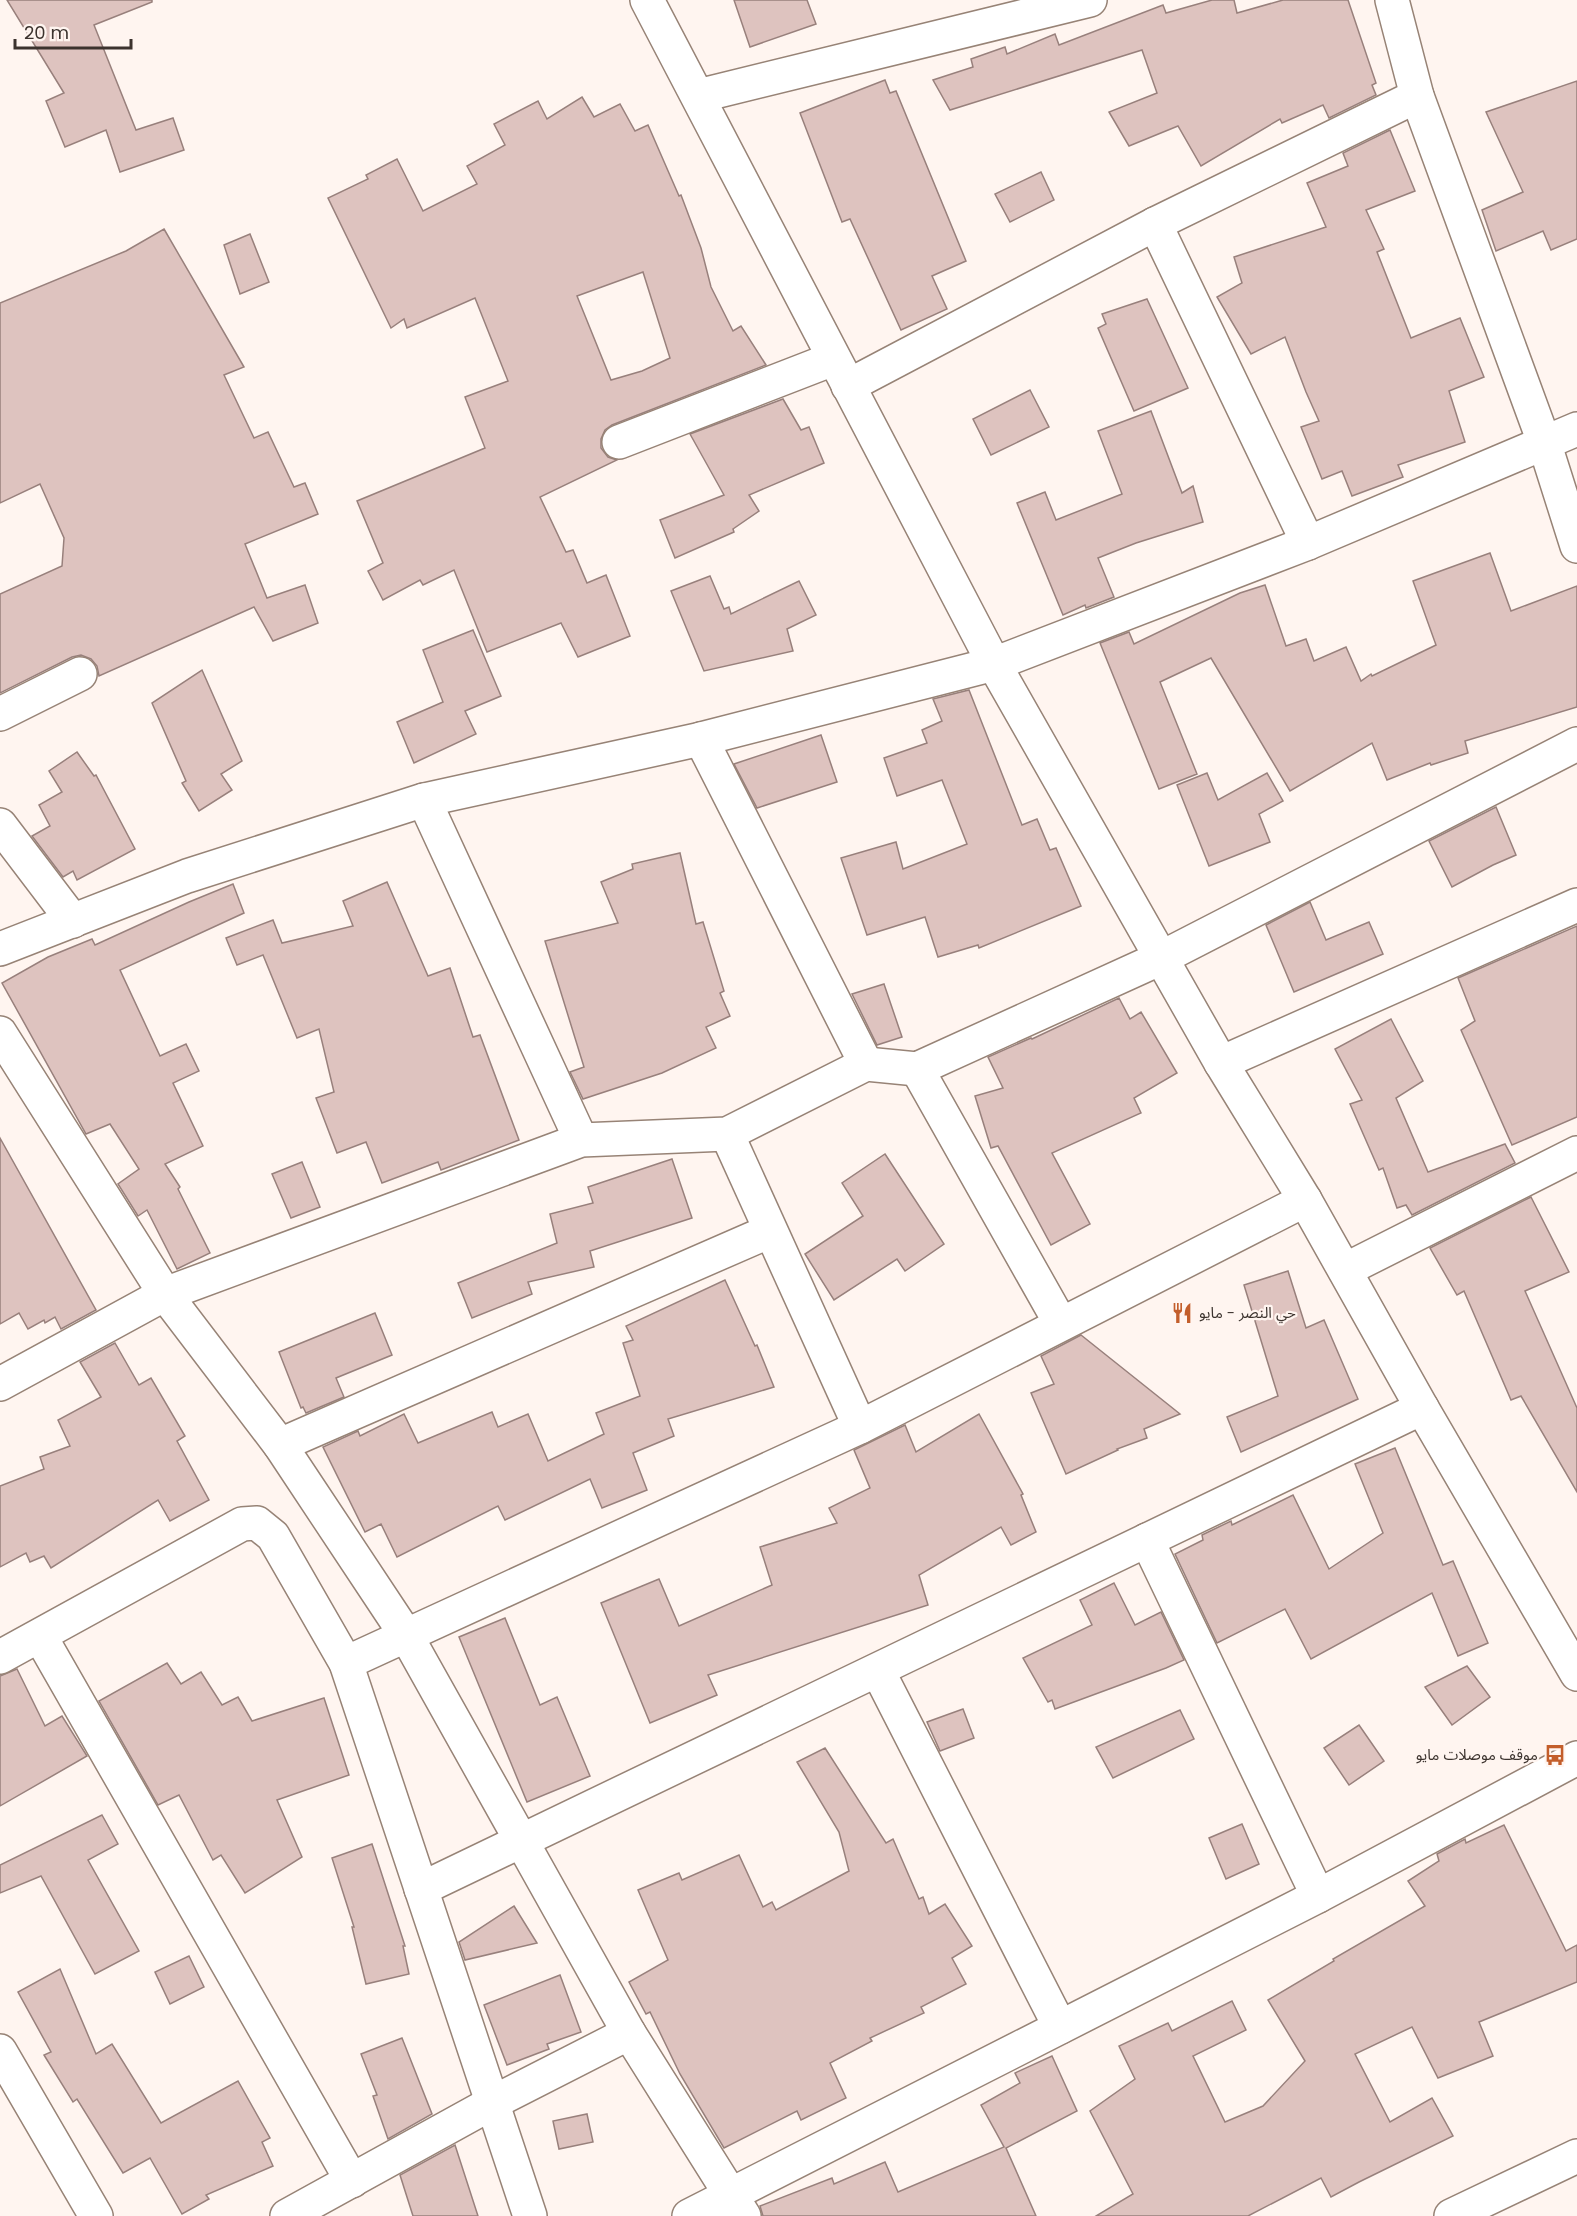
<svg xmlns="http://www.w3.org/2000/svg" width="1577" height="2216" font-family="Poppins,'Noto Sans Arabic',sans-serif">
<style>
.building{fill:#dec3bf;stroke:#98807c;stroke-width:1.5;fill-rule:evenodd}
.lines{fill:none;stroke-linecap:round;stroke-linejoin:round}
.minor-casing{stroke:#978376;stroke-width:36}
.minor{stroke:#fff;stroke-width:33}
.labels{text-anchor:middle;stroke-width:4.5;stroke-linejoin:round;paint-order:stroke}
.poi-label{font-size:15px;fill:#3c332e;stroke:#fff5f0;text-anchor:start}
</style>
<rect width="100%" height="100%" fill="#fff5f0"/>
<g class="building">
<path d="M7 0H152V2L94 25 136 130 173 118 184 150 120 172 106 130 65 147 46 101 64 93Z"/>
<path d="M734 0H807L816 24 750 47Z"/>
<path d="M1212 0H1234L1237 13 1283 0H1348L1376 83 1372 85 1376 95 1329 118 1323 105 1282 123 1280 119 1201 166 1178 126 1129 146 1109 112 1157 93 1142 50 950 110 933 80 973 67 971 59 1005 47 1007 54 1055 34 1059 45 1163 5 1166 13Z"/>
<path d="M885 80 890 93 896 91 966 261 932 276 947 309 901 330 850 219 842 222 800 113Z"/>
<path d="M1577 81V239L1551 250 1543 231 1496 251 1482 210 1523 192 1486 112Z"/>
<path d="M582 97 594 117 620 104 635 131 648 125 679 196 681 195 701 248 711 287 733 331 741 326 766 365 612 425 605 430 601 439V448L608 457 617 460 540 497 566 552 573 550 587 583 606 575 630 636 578 657 561 623 487 652 454 570 423 585 420 580 383 600 368 571 383 563 357 501 485 448 465 397 508 381 475 298 407 328 404 319 391 328 328 198 368 179 366 175 397 159 423 211 477 184 467 166 505 145 494 124 538 101 547 119ZM643 272 670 358 642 371 611 380 577 296Z"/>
<path d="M1390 130 1415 191 1366 210 1384 249 1377 252 1411 338 1460 318 1484 377 1449 391 1465 442 1398 465 1403 477 1352 496 1342 471 1322 479 1301 427 1319 421 1306 392 1285 337 1251 354 1217 297 1242 283 1234 257 1326 227 1307 183 1348 166 1343 153Z"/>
<path d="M1041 172 1054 200 1010 222 995 194Z"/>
<path d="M164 229 244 367 224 375 254 438 268 432 294 487 305 483 318 514 245 544 267 598 305 585 318 623 273 641 254 607 99 676 97 666 91 659 81 655 72 657 0 693V594L62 566 64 538 40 484 0 503V303L126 251Z"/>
<path d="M250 234 269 282 240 294 224 245Z"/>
<path d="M1147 299 1188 388 1134 411 1098 328 1106 324 1102 314Z"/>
<path d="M1030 390 1049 427 991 455 973 419Z"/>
<path d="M783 399 801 430 809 427 824 463 749 495 759 511 733 529 734 532 675 558 660 520 724 495 690 434Z"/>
<path d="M1151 411 1182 493 1193 486 1203 522 1136 543 1098 558 1114 597 1086 608 1085 605 1063 615 1017 503 1045 492 1056 520 1122 494 1098 431Z"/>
<path d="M1490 553 1511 611 1577 586V707L1465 741 1468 753 1431 765 1430 763 1387 780 1372 743 1290 791 1211 658 1160 682 1197 774 1159 789 1100 643 1129 632 1134 644 1240 593 1265 585 1286 646 1306 639 1314 661 1346 647 1361 681 1371 674 1372 676 1436 645 1413 581Z"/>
<path d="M710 576 724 609 729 607 731 614 799 581 816 615 787 629 793 651 704 671 671 591Z"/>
<path d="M473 630 501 696 465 711 476 734 414 763 397 722 443 702 423 650Z"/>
<path d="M202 670 242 761 221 774 232 790 199 811 182 783 186 781 152 703Z"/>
<path d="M969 690 1022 825 1037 819 1050 850 1056 848 1081 906 979 948 978 945 938 957 925 917 867 935 841 858 896 842 903 869 967 844 942 780 897 796 884 758 927 743 922 730 942 721 933 699Z"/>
<path d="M821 735 837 782 757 808 734 764Z"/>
<path d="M77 752 94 776 96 775 135 849 77 880 73 871 63 877 32 836 50 826 39 805 62 792 49 771Z"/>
<path d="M1207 773 1218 800 1267 773 1283 801 1259 814 1270 842 1209 866 1177 785Z"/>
<path d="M1496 807 1516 855 1493 865 1452 887 1429 841Z"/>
<path d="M680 853 696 924 703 922 724 991 720 993 730 1016 706 1027 716 1048 662 1073 583 1099 570 1072 584 1067 545 941 618 923 601 882 633 869 632 864Z"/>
<path d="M387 882 428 976 450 968 473 1037 480 1035 519 1140 441 1170 438 1162 382 1183 366 1142 337 1153 316 1098 334 1092 319 1029 297 1038 263 955 237 965 226 938 273 920 282 943 353 926 343 901Z"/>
<path d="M233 884 244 913 120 970 160 1056 186 1044 199 1071 173 1083 203 1146 165 1164 180 1187 178 1189 210 1253 177 1269 147 1210 138 1216 118 1184 139 1169 110 1124 86 1134 2 983 48 957 92 939 95 945 189 902Z"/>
<path d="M1310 902 1326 940 1369 922 1383 954 1294 992 1266 925Z"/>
<path d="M1577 926V1117L1512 1145 1461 1030 1475 1021 1458 978Z"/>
<path d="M884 984 902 1037 877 1045 852 994Z"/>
<path d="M1119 998 1130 1019 1141 1012 1177 1073 1134 1098 1141 1113 1052 1153 1090 1224 1051 1245 998 1146 991 1148 975 1096 1003 1088 988 1057 1031 1038 1032 1039Z"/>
<path d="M1391 1019 1423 1081 1396 1098 1428 1172 1505 1144 1515 1163 1412 1215 1406 1205 1397 1208 1383 1168 1379 1170 1350 1104 1362 1100 1335 1049Z"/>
<path d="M0 1138 96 1310 61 1329 55 1317 45 1323 44 1320 28 1329 19 1313 0 1324Z"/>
<path d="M885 1154 944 1244 905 1271 897 1259 834 1300 805 1254 863 1216 842 1183Z"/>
<path d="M672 1159 692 1218 590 1251 594 1267 528 1282 532 1294 472 1318 458 1283 557 1243 550 1214 593 1203 588 1187Z"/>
<path d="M302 1162 320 1207 291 1218 272 1174Z"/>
<path d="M1531 1197 1569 1272 1525 1291 1577 1408V1492L1521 1396 1511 1400 1464 1291 1457 1295 1430 1248Z"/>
<path d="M1288 1271 1306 1328 1324 1320 1358 1399 1241 1452 1227 1417 1278 1396 1244 1285Z"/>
<path d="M725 1280 755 1346 757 1345 774 1387 668 1419 674 1436 633 1453 647 1490 602 1508 590 1479 505 1520 498 1506 397 1557 381 1524 365 1532 323 1447 358 1431 360 1436 404 1414 418 1443 492 1412 498 1427 528 1414 548 1461 604 1434 596 1413 640 1396 623 1343 633 1340 626 1326Z"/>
<path d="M375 1313 392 1355 336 1378 344 1397 306 1413 303 1407 301 1408 279 1352Z"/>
<path d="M1081 1335 1180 1414 1144 1429 1147 1438 1117 1449 1118 1450 1066 1474 1031 1393 1054 1384 1041 1356Z"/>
<path d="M115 1343 139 1385 151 1378 185 1436 177 1441 209 1500 170 1521 158 1500 51 1568 44 1556 30 1562 26 1553 0 1567V1486L44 1469 40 1457 70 1446 58 1420 101 1397 80 1362Z"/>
<path d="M979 1414 1023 1494 1021 1495 1036 1532 1011 1545 1001 1527 919 1575 928 1605 708 1675 717 1695 650 1723 601 1603 659 1579 679 1626 772 1585 760 1547 837 1523 829 1508 870 1488 854 1450 905 1425 916 1452Z"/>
<path d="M1395 1448 1443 1565 1453 1561 1488 1643 1458 1656 1432 1593 1311 1659 1285 1609 1217 1643 1175 1554 1203 1540 1202 1535 1231 1521 1232 1525 1293 1495 1329 1569 1383 1533 1355 1464Z"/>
<path d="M1114 1583 1135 1625 1161 1612 1184 1660 1166 1668 1055 1709 1052 1700 1048 1702 1023 1658 1092 1625 1080 1600Z"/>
<path d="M505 1618 540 1705 557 1697 590 1776 527 1802 459 1637Z"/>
<path d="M167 1663 181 1684 201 1672 222 1705 238 1697 252 1721 324 1698 349 1775 277 1800 302 1857 245 1893 221 1855 213 1860 179 1795 158 1805 99 1701Z"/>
<path d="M1467 1666 1490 1697 1452 1725 1425 1687Z"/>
<path d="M17 1669 45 1726 62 1716 87 1756 0 1806V1676Z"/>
<path d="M963 1709 974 1738 940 1751 927 1722Z"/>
<path d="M1180 1710 1194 1739 1113 1778 1096 1747Z"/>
<path d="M1359 1725 1384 1761 1349 1785 1324 1748Z"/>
<path d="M825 1748 886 1843 893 1839 919 1899 923 1897 929 1914 945 1904 972 1946 952 1958 966 1984 921 2007 924 2013 870 2038 872 2041 830 2063 846 2098 801 2120 797 2111 724 2148 680 2074 650 2012 646 2014 629 1982 668 1960 638 1890 679 1873 682 1880 739 1855 763 1907 772 1902 776 1910 849 1871 839 1832 797 1762Z"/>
<path d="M102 1815 118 1844 88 1860 139 1951 95 1974 41 1876 0 1893V1865Z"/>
<path d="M1242 1824 1259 1864 1226 1879 1209 1838Z"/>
<path d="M1504 1825 1566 1951 1577 1945V1982L1479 2022 1493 2056 1438 2078 1412 2027 1355 2054 1390 2122 1432 2098 1453 2136 1359 2182 1331 2197 1321 2178 1248 2216H1096L1133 2194 1090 2111 1135 2079 1119 2046 1168 2023 1172 2031 1232 2001 1246 2030 1193 2056 1225 2122 1263 2106 1305 2061 1268 2000 1334 1961 1333 1959 1425 1906 1408 1881 1439 1861 1437 1854 1465 1839 1466 1843Z"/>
<path d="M372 1844 405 1946H403L409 1974 366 1984 352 1927H354L332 1858Z"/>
<path d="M514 1906 537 1943 465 1960 459 1942Z"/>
<path d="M189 1956 204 1987 170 2004 155 1972Z"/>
<path d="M60 1969 96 2054 112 2044 161 2123 238 2081 270 2138 262 2142 273 2166 206 2195 209 2199 182 2214 150 2158 123 2173 77 2099 73 2102 44 2055 51 2052 18 1992Z"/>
<path d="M560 1975 581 2032 547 2044 549 2049 507 2065 484 2005Z"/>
<path d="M402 2038 432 2114 388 2139 373 2096 377 2095 361 2054Z"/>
<path d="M1052 2056 1077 2111 1006 2148 1036 2216H763L760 2206 832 2178 834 2184 885 2162 898 2192 1004 2147 981 2105 1020 2083 1015 2073Z"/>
<path d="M587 2114 593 2142 559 2149 553 2121Z"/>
<path d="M455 2145 478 2216H413L400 2175Z"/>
</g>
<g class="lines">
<defs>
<g id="minor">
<path d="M647 0 994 664 1221 1063 1305 1200 1422 1408 1577 1674"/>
<path d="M1392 0 1417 96 1544 442 1577 546"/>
<path d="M698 96 1090 0"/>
<path d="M1155 224 1308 543"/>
<path d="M848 386 1155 224 1417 96"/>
<path d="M619 442 833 359"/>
<path d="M0 714 80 674"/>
<path d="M701 739 866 1064"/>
<path d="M424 800 581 1140"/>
<path d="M0 825 73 921"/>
<path d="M0 949 187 876 424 800 701 739 994 664 1308 543 1577 429"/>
<path d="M0 1033 165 1294 280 1445 406 1635 629 2033 744 2216"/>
<path d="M1221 1063 1577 905"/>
<path d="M917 1069 1061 1324"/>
<path d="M727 1134 860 1427"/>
<path d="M1345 1270 1577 1153"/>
<path d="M0 1384 165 1294 581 1140 727 1134 866 1064 917 1069 1161 958 1577 744"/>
<path d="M280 1445 770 1231"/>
<path d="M1147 1540 1318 1896"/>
<path d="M40 1636 352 2181"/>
<path d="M0 1657 242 1524 257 1523 273 1536 346 1663 530 2216"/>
<path d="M346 1663 860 1427 1305 1200"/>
<path d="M878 1671 1060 2027"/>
<path d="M421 1889 1422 1408"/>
<path d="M0 2051 96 2216"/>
<path d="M287 2216 492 2103 629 2033"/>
<path d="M689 2216 1318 1896 1577 1758"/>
<path d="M1451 2216 1577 2156"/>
</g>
</defs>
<use href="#minor" class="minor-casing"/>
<use href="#minor" class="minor"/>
</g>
<defs>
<symbol id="restaurant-bare" viewBox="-9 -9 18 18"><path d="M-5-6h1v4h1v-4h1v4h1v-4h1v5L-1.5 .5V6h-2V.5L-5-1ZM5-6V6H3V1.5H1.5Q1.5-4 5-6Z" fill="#c35e2b" stroke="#fff5f0" stroke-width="2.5" paint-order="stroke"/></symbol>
<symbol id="bus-bare" viewBox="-9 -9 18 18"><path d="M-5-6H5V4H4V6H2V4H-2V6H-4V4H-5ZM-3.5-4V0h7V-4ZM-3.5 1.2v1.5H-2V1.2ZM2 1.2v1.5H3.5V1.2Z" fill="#c35e2b" stroke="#fff5f0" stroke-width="2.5" paint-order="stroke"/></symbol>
</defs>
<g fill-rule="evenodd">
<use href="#restaurant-bare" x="1167" y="1298" width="30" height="30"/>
<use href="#bus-bare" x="1540" y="1740" width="30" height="30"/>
</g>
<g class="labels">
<g class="poi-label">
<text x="1199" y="1318">حي النصر - مايو</text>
<text x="1538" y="1760" text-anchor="end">موقف موصلات مايو</text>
</g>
</g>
<path d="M15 39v9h116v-9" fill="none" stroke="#3c332e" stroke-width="3"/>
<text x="24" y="39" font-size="18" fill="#3c332e" stroke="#fff5f0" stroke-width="4.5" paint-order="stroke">20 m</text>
</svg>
